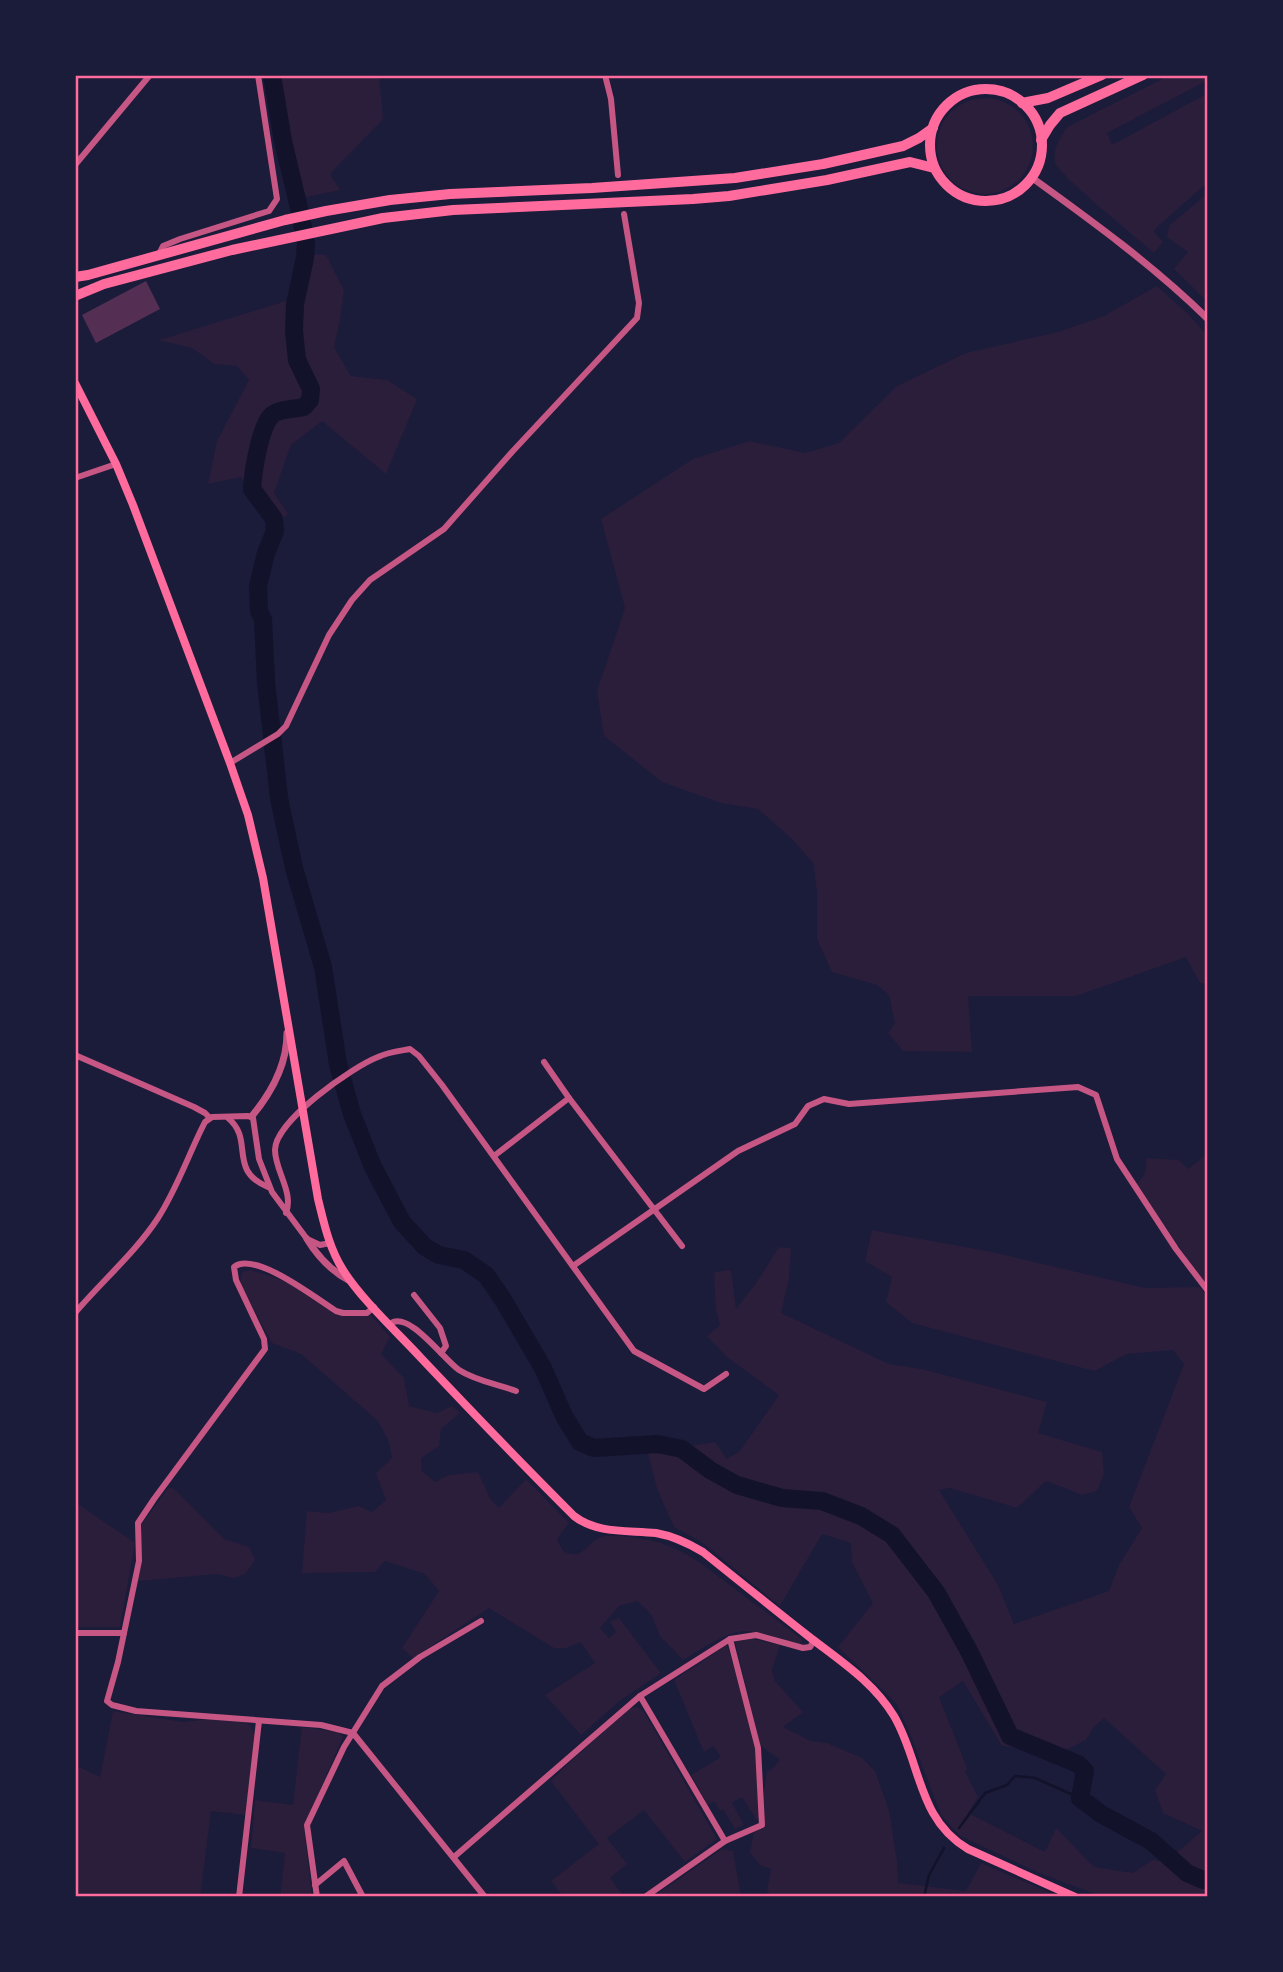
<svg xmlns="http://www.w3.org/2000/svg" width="1283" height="1972" font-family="Quicksand,sans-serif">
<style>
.green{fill:#2a1e3b;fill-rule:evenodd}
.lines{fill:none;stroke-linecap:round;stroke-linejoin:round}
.stream{stroke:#12122b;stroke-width:2.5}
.river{stroke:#12122b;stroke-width:18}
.building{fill:#542f53}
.minor{stroke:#c65784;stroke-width:6}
.tertiary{stroke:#c65784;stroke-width:7}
.secondary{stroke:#ff6b9d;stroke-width:8}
.trunk{stroke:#ff6b9d;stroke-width:10}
.neatline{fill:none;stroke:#ff6b9d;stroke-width:2.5}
</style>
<rect width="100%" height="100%" fill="#1b1b3a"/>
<g class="green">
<path d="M265 75H379L383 119 330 174 340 190 302 198 278 156Z"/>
<path d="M1170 75H1208V80L1107 133 1112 145 1208 93V182L1156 228 1154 232 1163 242 1154 253C1139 239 1058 175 1055 162 1052 149 1061 137 1067 127Z"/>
<circle cx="985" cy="146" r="48"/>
<path d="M1208 193V302L1174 269 1188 252 1167 237 1169 226Z"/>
<path d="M298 253 326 255 344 290 340 320 334 347 351 376 387 380 417 399 386 474 322 421 291 445 274 493 288 514 270 528 241 477 208 484 217 441 249 380 237 366 214 364 192 348 159 340 286 301Z"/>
<path d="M1157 286 1188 314 1208 336V984L1200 983 1186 957 1076 996H968L972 1052 903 1051 888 1033 895 1023 889 995 877 985 832 972 817 939V893L814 864 791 838 758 809 721 803 662 782 604 736 597 691 625 608 601 519 693 459 749 441 805 453 839 443 897 386 966 353 1058 332 1104 316Z"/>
<path d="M1208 1154V1288L1136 1185C1145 1176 1147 1171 1146 1158L1179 1160 1188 1169Z"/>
<path d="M872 1230 992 1252 1145 1288 1199 1287 1208 1297V1897H1103L1037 1872 960 1836 941 1815 910 1734 896 1703 838 1647 873 1603 852 1562 851 1543 822 1534 780 1606 703 1543 674 1527 657 1489 648 1453 715 1442 727 1459 740 1451 779 1395 728 1358 707 1336 720 1325 716 1310 714 1272 731 1270 736 1309 756 1283 779 1247 791 1248 789 1279 781 1313 889 1364 922 1369 1047 1402 1038 1433 1102 1452 1104 1474 1097 1491 1082 1495 1046 1481 1017 1508 950 1488 939 1490 998 1585 1014 1624 1109 1591 1119 1565 1142 1528 1129 1507 1184 1364 1173 1350 1127 1354 1094 1371 912 1323 886 1302 892 1277 865 1261ZM963 1681 1002 1746 1021 1748 1037 1743 1060 1753 1086 1740 1093 1728 1104 1718 1166 1774 1155 1790 1163 1813 1202 1831 1166 1862 1152 1860 1133 1873 1094 1867 1056 1828 1045 1852 968 1813 978 1797 965 1772 967 1768 939 1697Z"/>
<path d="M251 1270 287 1282 341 1316 371 1315 390 1337 381 1354 404 1378 409 1406 437 1413 452 1406 460 1413 441 1429 439 1446 421 1458V1470L435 1482 449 1475 478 1472 491 1500 499 1508 526 1479 569 1523 557 1539 563 1551C586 1562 586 1540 604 1536 613 1535 633 1537 642 1539 679 1543 710 1570 739 1592 760 1608 782 1624 803 1640L799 1645C782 1640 762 1631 744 1631 728 1631 698 1651 683 1660L660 1636 651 1614 637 1601 619 1606 600 1628 609 1638 616 1632 610 1622 619 1618 661 1673 622 1699 581 1735 545 1695 595 1663 581 1642 566 1648H554L489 1608 413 1658 402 1648 439 1591 425 1574 385 1561 375 1572 302 1573 307 1511 328 1513 359 1506 372 1512 386 1500 376 1473 392 1458 389 1442 378 1421 301 1354 272 1343 240 1284 242 1272Z"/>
<path d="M169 1487 174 1489 224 1539 249 1547 255 1560 245 1574 234 1578 217 1574 138 1581 142 1524Z"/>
<path d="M75 1502 135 1543 120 1627H75Z"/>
<path d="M741 1639H753L780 1645 772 1670 775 1681 803 1712 783 1727 811 1741 827 1743 862 1758 875 1771 889 1810 897 1861 898 1883 966 1891 981 1863 1060 1897H773L767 1891 771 1869 760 1865 750 1853 754 1832 764 1827 763 1799 767 1771 771 1770 780 1760 760 1745 735 1641Z"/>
<path d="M727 1645 744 1697 757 1755 760 1817 756 1819 742 1797 732 1803 744 1825 735 1829 723 1809 720 1811 714 1801 708 1805 691 1775 721 1757 714 1746 704 1752 674 1680Z"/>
<path d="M637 1707 644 1712 717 1839 685 1862 644 1810 607 1838 627 1864 610 1878 624 1897H564L551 1881 599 1844 551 1781 568 1764 630 1708Z"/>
<path d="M113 1711 183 1722 210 1719 245 1722 250 1725 255 1736 246 1815 211 1811 200 1897H75V1765L100 1777Z"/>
<path d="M302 1727 338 1732 343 1737 304 1827 312 1897H280L285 1853 251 1848 255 1800 293 1805Z"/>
<path d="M722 1849 733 1851 741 1897H653Z"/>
</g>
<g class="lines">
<g class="stream">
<path d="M959 1828 985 1793 1007 1785 1015 1776 1035 1778 1080 1798"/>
<path d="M924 1897 929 1875 944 1848"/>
</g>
<path class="river" d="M272 75 283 141 299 208 306 243 305 258 295 304 294 331 297 360 311 389 310 400 304 407C295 409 279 409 272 415 260 426 253 472 252 489L274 519 275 531 266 553 258 586 259 611 263 620 266 682 279 798 294 868 323 967 338 1064 352 1114 373 1167 402 1222 425 1247 439 1255 464 1260 486 1275 502 1298 543 1368 564 1416 580 1442 594 1448 658 1444 682 1449 710 1470 737 1485 782 1498 822 1501 861 1516 892 1535 936 1592 969 1651 1010 1736 1078 1764 1085 1771 1080 1798 1101 1814 1151 1841 1187 1873 1203 1880 1208 1879"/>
</g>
<path class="building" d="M146 281 160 309 96 343 82 315Z"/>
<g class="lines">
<g class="minor">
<path d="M605 75 611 99 618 175"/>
<path d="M75 165 150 75"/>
<path d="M159 254 163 246 180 239 269 211 277 199 258 75"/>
<path d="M75 478 116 464"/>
<path d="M230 763 278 734 286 726 329 635 352 600 370 580 444 529 512 452 637 318 639 303 624 214"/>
<path d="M75 1055 194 1107 205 1113 210 1118"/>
<path d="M544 1062 569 1098"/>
<path d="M228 1118C255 1140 227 1170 268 1187"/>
<path d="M494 1156 569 1098 682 1246"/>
<path d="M286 1213C294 1192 275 1171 275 1150 275 1121 352 1067 378 1057 388 1052 399 1051 410 1049L419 1056 442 1085 634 1351 704 1389 726 1374"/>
<path d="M573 1266 738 1151 795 1124 808 1106 824 1099 849 1104 1078 1087 1096 1095 1117 1159 1176 1249 1208 1291"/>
<path d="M414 1295 440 1328 446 1346 441 1353"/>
<path d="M374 1307 367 1313H343L336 1311C317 1299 254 1250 234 1267L236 1280 264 1339 265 1349 154 1499 138 1523 139 1561 118 1662 107 1701 112 1705 136 1711 321 1725 353 1733 485 1897"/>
<path d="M75 1313C102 1281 135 1253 158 1218 176 1190 187 1159 201 1130L205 1122 212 1117 248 1116 253 1118 259 1159 272 1192 307 1239 320 1245 330 1243"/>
<path d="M390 1324C408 1309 444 1360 459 1370 476 1381 497 1384 516 1391"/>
<path d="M75 1633H124"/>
<path d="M640 1696 725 1841"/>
<path d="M454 1857 640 1696 730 1639 756 1635 803 1648 810 1647 814 1641"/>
<path d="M315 1885 344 1861 363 1897"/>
<path d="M239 1897 259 1721"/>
<path d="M317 1897 307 1825 344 1747 382 1686 420 1657 481 1621"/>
<path d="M645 1897 725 1841 762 1825 758 1748 730 1639"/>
</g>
<g class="tertiary">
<path d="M1031 177C1092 221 1154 266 1208 319"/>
<path d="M252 1116C272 1092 287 1065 287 1033"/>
<path d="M307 1239C318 1257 331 1271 350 1281"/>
</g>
<path class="secondary" d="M75 383 116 464 133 505 230 763 248 815 263 878 318 1199C324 1223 329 1248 343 1270 362 1300 396 1331 421 1358 471 1411 522 1464 574 1516 597 1534 628 1530 656 1533 673 1536 688 1543 703 1552 739 1581 775 1610 812 1639 842 1662 874 1683 894 1716 921 1762 917 1819 968 1849L1075 1897"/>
<g class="trunk">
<circle cx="986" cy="145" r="56"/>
<path d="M1022 103 1048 98 1102 75"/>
<path d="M1041 140 1050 125 1060 113 1143 75"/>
<path d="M75 277 88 275 285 220 326 211 390 200 450 194 592 188 735 178 823 164 903 146 919 138 933 128"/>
<path d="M75 296 104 284 232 250 383 218 453 210 693 199 729 196 827 180 910 162 934 168"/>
</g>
</g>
<rect width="1283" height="1972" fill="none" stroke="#1b1b3a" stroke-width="154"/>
<rect x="77" y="77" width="1129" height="1818" class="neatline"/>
</svg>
